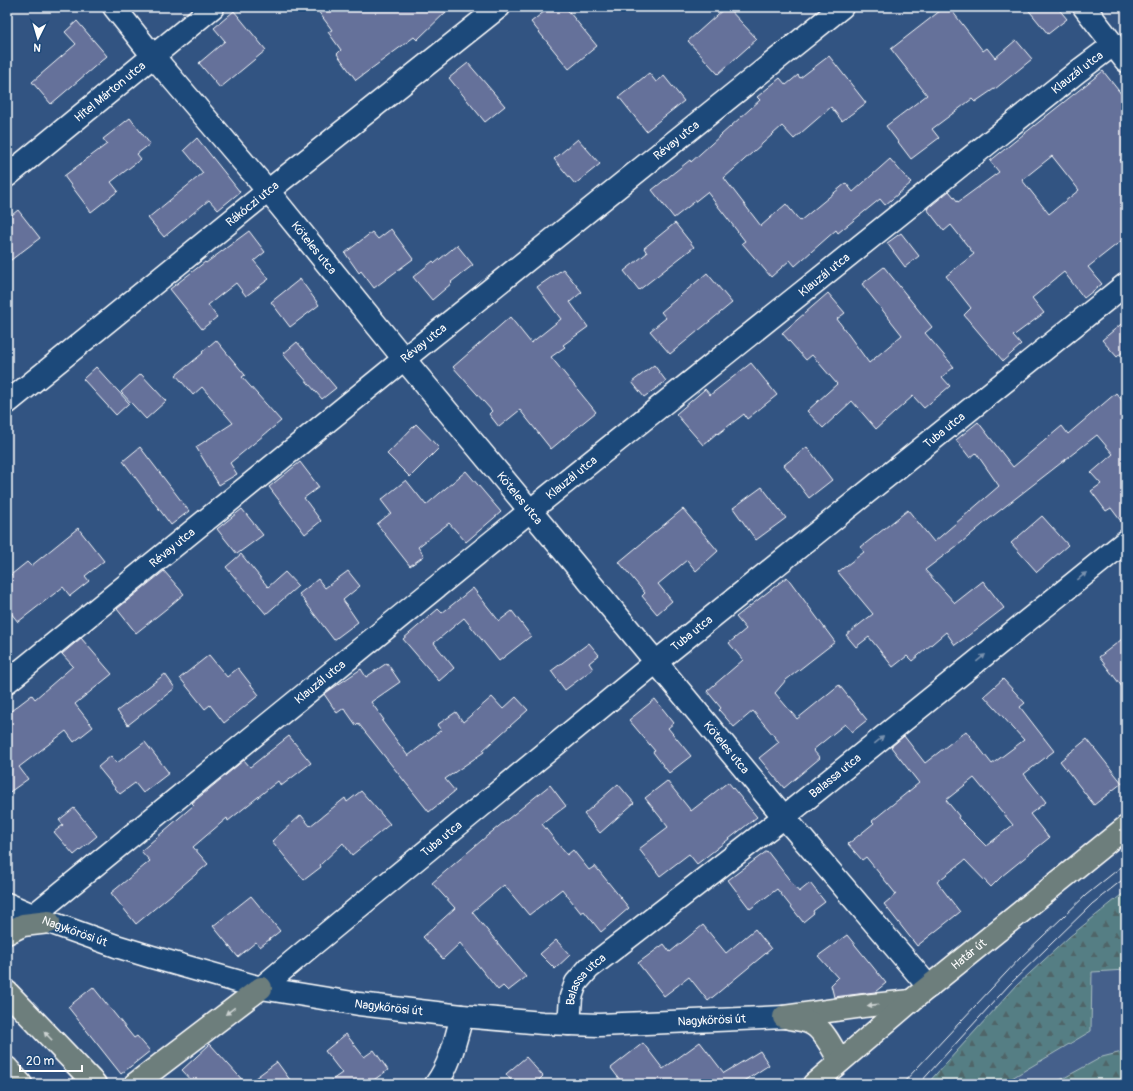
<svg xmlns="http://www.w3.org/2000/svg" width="1133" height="1091" font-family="Pangolin,sans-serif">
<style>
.built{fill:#45608b}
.forest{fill:url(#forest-firs);stroke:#aabec2}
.building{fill:#65719a;stroke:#fff;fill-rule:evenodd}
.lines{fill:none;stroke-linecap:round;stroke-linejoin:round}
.minor-casing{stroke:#fff;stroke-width:25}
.major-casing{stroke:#fff;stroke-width:25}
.minor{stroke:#1f4a7a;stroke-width:22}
.major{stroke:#6d7e7c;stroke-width:22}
.tram{stroke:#fff;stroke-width:1}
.oneway{fill:#7992af}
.oneway2{fill:#ccd2d1}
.labels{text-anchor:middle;stroke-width:4;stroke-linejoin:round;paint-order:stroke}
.street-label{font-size:12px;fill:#fff;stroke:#1f4a7a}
</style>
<defs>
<pattern id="forest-firs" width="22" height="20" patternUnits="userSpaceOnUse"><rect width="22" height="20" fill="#557e84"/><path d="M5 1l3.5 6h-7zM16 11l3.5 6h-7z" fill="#506568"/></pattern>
</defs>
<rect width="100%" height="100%" fill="#325482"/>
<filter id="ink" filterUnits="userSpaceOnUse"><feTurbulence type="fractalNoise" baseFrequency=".025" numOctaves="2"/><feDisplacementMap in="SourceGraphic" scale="8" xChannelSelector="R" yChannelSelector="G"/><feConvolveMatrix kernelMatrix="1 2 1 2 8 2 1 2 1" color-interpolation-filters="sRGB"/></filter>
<g filter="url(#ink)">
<path class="built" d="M1126 970V1051L1102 1057 1053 1084H1002L1091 1031 1092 971Z"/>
<g class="forest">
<path d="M1126 891V970L1092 972 1091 1031 1002 1084H927L1017 985 1069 937Z"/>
<path d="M1126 1051V1084H1053L1102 1057Z"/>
</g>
<g class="building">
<path d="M315 7H451L417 40 414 37 356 80 337 54 341 50 328 32 332 30Z"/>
<path d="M550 7H565L597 46 569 69 531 22Z"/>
<path d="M726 7H727L757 39 718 74 688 41Z"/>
<path d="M945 7H949L983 51 987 48 995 58 1016 40 1032 59 995 89H994L975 102 972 99 932 129 939 138 911 159 886 126 927 95 891 49Z"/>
<path d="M1026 7H1057L1067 19 1048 34Z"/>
<path d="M234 11 266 50 220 88 199 63 225 41 214 28Z"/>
<path d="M77 21 107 56 51 104 32 82 76 44 65 32Z"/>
<path d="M829 56 866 103 842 121 831 107 794 139 782 126 724 178 761 226 786 204 800 221 846 183 853 192 890 159 911 183 885 205 880 199 838 233 836 230 795 266 790 260 771 277 742 243 745 241 707 192 674 218 652 190 690 160 691 162 760 100 757 97 780 78 786 85 798 75 800 78Z"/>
<path d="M468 63 505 106 485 122 449 78Z"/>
<path d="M1103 71 1126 100V155L1120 160 1126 168V237L1088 267 1102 284 1084 298 1064 272 1032 298 1044 313 1013 336 1021 345 1003 361 964 315 971 308 946 276 974 254 951 225 944 231 927 209 949 191 958 202 999 172 990 161ZM1052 156 1079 190 1049 214 1022 180Z"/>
<path d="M649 73 656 82 664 76 684 101 646 131 619 97Z"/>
<path d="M130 118 150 144 137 154 141 159 111 182 118 191 91 212 64 176 107 144 103 139Z"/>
<path d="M197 138 240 192 218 210 209 200 164 237 148 218 203 173 184 150Z"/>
<path d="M578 139 600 164 575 184 554 159Z"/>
<path d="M18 210 40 238 7 263V219Z"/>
<path d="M675 223 694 247 639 290 624 271 647 253 644 248Z"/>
<path d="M391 229 413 259 374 288 361 271 359 273 345 253 372 232 378 239Z"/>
<path d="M249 231 265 252 254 261 269 279 246 296 236 283 208 305 217 317 202 329 170 289 205 262 206 263Z"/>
<path d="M901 233 919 256 905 267 887 243Z"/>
<path d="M457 245 473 265 451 282 452 283 432 300 413 277 433 261 435 263Z"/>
<path d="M884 267 932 327 925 333 954 367 942 377 950 386 924 408 913 396 876 429 852 401 823 428 807 411 837 384 812 355 806 360 782 333 828 293 845 313 837 319 869 363 902 335 862 284Z"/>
<path d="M563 269 582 292 570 302 588 327 563 345 565 347 551 357 596 412 551 449 520 410 499 427 489 414 492 411 453 367 510 317 531 343 561 319 537 287Z"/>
<path d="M707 273 732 303 670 354 650 331 666 318 661 312Z"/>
<path d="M300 279 319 305 290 327 271 302Z"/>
<path d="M1126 320V349L1117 357 1102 340Z"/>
<path d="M216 340 245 375 242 377 281 421 230 463 237 474 219 485 196 447 233 423 202 387 193 395 176 375 203 353 202 352Z"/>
<path d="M297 342 336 388 322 399 283 354Z"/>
<path d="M751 363 777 395 747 419 744 414 718 434 717 433 703 445 676 414 705 389 710 395Z"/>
<path d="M654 365 666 381 644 397 632 382Z"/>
<path d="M96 367 129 403 116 415 83 379Z"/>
<path d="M141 374 166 401 146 419 121 392Z"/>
<path d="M1116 393 1126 405V528L1111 508 1106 511 1091 491 1101 484 1091 473 1113 454 1097 435 989 519 962 542 925 570 955 603 983 581 1004 608 969 635 955 645 946 632 912 661 907 656 893 667 869 637 856 647 846 635 873 614 838 572 864 552 861 547 908 510 934 542 999 486 976 453 970 458 956 440 978 422 1013 467 1062 426 1068 434Z"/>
<path d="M416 424 439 448 410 477 387 454Z"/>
<path d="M140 447 189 511 171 525 123 461Z"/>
<path d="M807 447 832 480 809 498 784 465Z"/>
<path d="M300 462 319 487 304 498 321 521 305 534 269 487Z"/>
<path d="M466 471 501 512 466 542 449 523 418 547 424 556 410 566 377 524 391 513 381 500 406 480 426 505Z"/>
<path d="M762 487 786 518 756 540 733 508Z"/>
<path d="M242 509 263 535 237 554 217 529Z"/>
<path d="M683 509 718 551 696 571 687 560 658 584 672 601 657 614 642 596 645 593 619 562Z"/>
<path d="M1042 516 1068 545 1037 572 1011 543Z"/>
<path d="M78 528 104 561 85 576 89 581 70 596 63 587 18 622 7 608V578L27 562 31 566Z"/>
<path d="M241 554 268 587 285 572 298 586 266 614 226 567Z"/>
<path d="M164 571 184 594 166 609 136 633 117 609Z"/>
<path d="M348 571 360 586 343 600 358 622 334 640 299 594 318 579 325 588Z"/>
<path d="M787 577 835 642 786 680 775 693 797 719 839 685 867 720 852 732 845 724 813 750 820 758 784 788 759 758 779 742 753 711 734 727 719 710 721 708 707 691 743 660 729 643 746 629 736 617Z"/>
<path d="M473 588 499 621 512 611 531 636 499 661 464 618 434 643 454 668 439 681 403 639 438 609 442 613Z"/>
<path d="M1126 636V692L1099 657Z"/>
<path d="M81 638 112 674 75 704 93 727 74 742 66 731 19 767 28 779 7 794V714L32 695 35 699 73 666 62 654Z"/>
<path d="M589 643 599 655 589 663 593 669 565 690 551 671Z"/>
<path d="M209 655 227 677 238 668 259 695 224 723 210 705 205 709 180 678Z"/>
<path d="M387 663 400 682 371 702 384 720 382 721 408 756 441 730 437 725 456 712 463 722 492 697 503 709 516 697 528 710 483 750 484 752 445 779 455 791 429 812 358 723 356 725 344 708 337 713 324 694 361 669 366 677Z"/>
<path d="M165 674 175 688 128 725 117 711Z"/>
<path d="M1003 679 1025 703 1020 707 1054 751 1024 774 1046 802 1030 814 1049 838 1002 876 991 887 965 860 937 882 960 912 917 946 884 904 896 894 866 857 862 860 848 844 874 823 872 821 919 783 891 747 904 736 925 763 966 731 992 764 1024 740 984 696ZM974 778 1013 825 986 846 958 818 959 816 946 800Z"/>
<path d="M655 699 674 723 668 728 691 756 669 773 653 752 655 751 629 720Z"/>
<path d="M289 736 311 763 281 786 278 781 228 821 227 818 193 847 208 864 177 890 136 924 111 893 150 861 141 851 194 805 192 803 203 794 244 760 250 767Z"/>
<path d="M1087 739 1122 783 1094 805 1060 761Z"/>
<path d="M145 742 169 773 143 793 135 783 120 794 98 767 111 756 117 763Z"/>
<path d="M667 781 691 811 728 782 757 817 697 864 689 854 660 876 639 849 668 827 645 798Z"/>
<path d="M618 784 634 803 600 833 584 814Z"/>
<path d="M550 785 566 806 542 824 567 855 573 850 589 870 595 866 629 908 601 932 584 911 581 913 562 889 529 915 504 885 472 912 526 977 508 991 503 986 498 990 460 943 443 959 423 937 455 908 432 883 488 835Z"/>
<path d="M361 791 390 824 352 855 343 843 320 865 321 867 304 880 272 841 301 815 310 826 345 798 347 802Z"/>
<path d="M74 808 97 836 74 855 54 832 63 825 59 820Z"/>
<path d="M767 851 799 892 810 883 825 902 813 911 814 913 803 922 777 889 750 909 728 880Z"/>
<path d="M251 896 280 931 260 947 256 942 238 957 213 926Z"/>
<path d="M703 925 726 953 755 929 771 949 708 1001 689 977 664 996 638 963 664 944 670 952Z"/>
<path d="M847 935 886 983 875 992 834 997 831 985 838 978 818 956Z"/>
<path d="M556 940 570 955 555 969 540 954Z"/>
<path d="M93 987 134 1038 137 1036 150 1051 121 1074 68 1007Z"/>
<path d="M346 1034 364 1057 374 1050 388 1070 368 1084H326L342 1073 325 1051Z"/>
<path d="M700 1042 724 1073 760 1051 769 1065 740 1084H623L611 1068 643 1043 663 1069Z"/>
<path d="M210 1044 246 1084H195L182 1070Z"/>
<path d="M526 1057 543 1076 535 1084H514L506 1074Z"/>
<path d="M277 1062 293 1084H247Z"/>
</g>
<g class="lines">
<defs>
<g id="minor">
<path id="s1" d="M114 7 153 56 268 191 404 359 656 662 784 817 929 987"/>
<path d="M1084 7 1126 61"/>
<path id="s2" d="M7 176 213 7"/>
<path id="s3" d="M7 403 268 191 499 7"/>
<path id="s4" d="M7 682 404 359 842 7"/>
<path id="s5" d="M7 904 49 922 116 946 152 957 261 988 359 1004 462 1016 543 1023 599 1025 784 1017"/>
<path id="s6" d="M34 915 531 510 1077 72 1113 45"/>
<path id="s7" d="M261 988 304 952 656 662 1126 284"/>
<path id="s8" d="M569 1024 571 997 576 983 589 968 784 817 1126 541"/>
<path d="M436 1084C451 1063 455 1041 462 1016"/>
</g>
<g id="major">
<path d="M7 933 23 925 49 922"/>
<path d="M7 992 95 1084"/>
<path d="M784 1017 863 1006 911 1001"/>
<path d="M789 1018C798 1019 807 1020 814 1025 826 1033 833 1050 840 1061"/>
<path d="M7 1068 21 1084"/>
<path d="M135 1084 261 988"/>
<path id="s9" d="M814 1084 911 1001 1126 827"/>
</g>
</defs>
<use href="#minor" class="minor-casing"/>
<use href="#major" class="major-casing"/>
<use href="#minor" class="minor"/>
<use href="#major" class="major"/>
<g class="tram">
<path d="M902 1084 1020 958 1086 895 1126 863"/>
<path d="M919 1084 1009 985 1092 904 1126 877"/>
</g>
</g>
<defs><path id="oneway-solid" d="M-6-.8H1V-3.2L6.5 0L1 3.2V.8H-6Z"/></defs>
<g class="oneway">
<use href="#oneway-solid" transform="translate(1082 576) rotate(-39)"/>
<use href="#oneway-solid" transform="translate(981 658) rotate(-39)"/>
<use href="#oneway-solid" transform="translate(879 740) rotate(-39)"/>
</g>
<g class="oneway2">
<use href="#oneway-solid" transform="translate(873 1005) rotate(174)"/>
<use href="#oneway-solid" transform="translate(230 1011) rotate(143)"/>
<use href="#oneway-solid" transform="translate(48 1036) rotate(-134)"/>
</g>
</g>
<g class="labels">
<g class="street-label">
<text dy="4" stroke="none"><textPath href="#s6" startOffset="1341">Klauzál utca</textPath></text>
<text dy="4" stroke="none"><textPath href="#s2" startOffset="133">Hitel Márton utca</textPath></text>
<text dy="4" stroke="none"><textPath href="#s4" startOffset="861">Révay utca</textPath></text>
<text dy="4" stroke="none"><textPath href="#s3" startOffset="316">Rákóczi utca</textPath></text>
<text dy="4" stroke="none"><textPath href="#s1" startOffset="313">Köteles utca</textPath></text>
<text dy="4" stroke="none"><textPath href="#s6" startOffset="1017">Klauzál utca</textPath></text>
<text dy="4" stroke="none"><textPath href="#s4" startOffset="537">Révay utca</textPath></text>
<text dy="4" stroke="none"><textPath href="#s7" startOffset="882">Tuba utca</textPath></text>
<text dy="4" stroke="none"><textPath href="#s6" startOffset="693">Klauzál utca</textPath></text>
<text dy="4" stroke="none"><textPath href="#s1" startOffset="637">Köteles utca</textPath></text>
<text dy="4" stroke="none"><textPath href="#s4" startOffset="213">Révay utca</textPath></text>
<text dy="4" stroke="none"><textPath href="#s7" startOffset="558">Tuba utca</textPath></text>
<text dy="4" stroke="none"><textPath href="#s6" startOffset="369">Klauzál utca</textPath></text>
<text dy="4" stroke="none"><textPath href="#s1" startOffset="961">Köteles utca</textPath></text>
<text dy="4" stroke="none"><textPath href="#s8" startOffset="374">Balassa utca</textPath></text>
<text dy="4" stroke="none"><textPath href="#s7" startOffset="234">Tuba utca</textPath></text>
<text dy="4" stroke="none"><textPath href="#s5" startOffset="73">Nagykőrösi út</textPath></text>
<text dy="4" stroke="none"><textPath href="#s9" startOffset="202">Határ út</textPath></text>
<text dy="4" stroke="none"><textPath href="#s8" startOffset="50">Balassa utca</textPath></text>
<text dy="4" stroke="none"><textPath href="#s5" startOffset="397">Nagykőrösi út</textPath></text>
<text dy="4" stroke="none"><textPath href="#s5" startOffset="721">Nagykőrösi út</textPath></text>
</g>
</g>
<rect width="1133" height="1091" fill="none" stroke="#1f4a7a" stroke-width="24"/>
<rect x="12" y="12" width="1109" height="1067" fill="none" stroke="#fff" stroke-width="1.5" filter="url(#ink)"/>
<g transform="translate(38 38) rotate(185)" stroke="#1f4a7a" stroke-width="3" paint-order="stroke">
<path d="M0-3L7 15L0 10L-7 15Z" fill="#ffffff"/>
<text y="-6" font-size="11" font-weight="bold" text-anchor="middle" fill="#ffffff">N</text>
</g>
<path d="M20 1065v6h62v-6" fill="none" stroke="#ffffff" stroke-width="2"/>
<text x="26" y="1065" font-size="12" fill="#ffffff" stroke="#1f4a7a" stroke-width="3" paint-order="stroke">20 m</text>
</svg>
